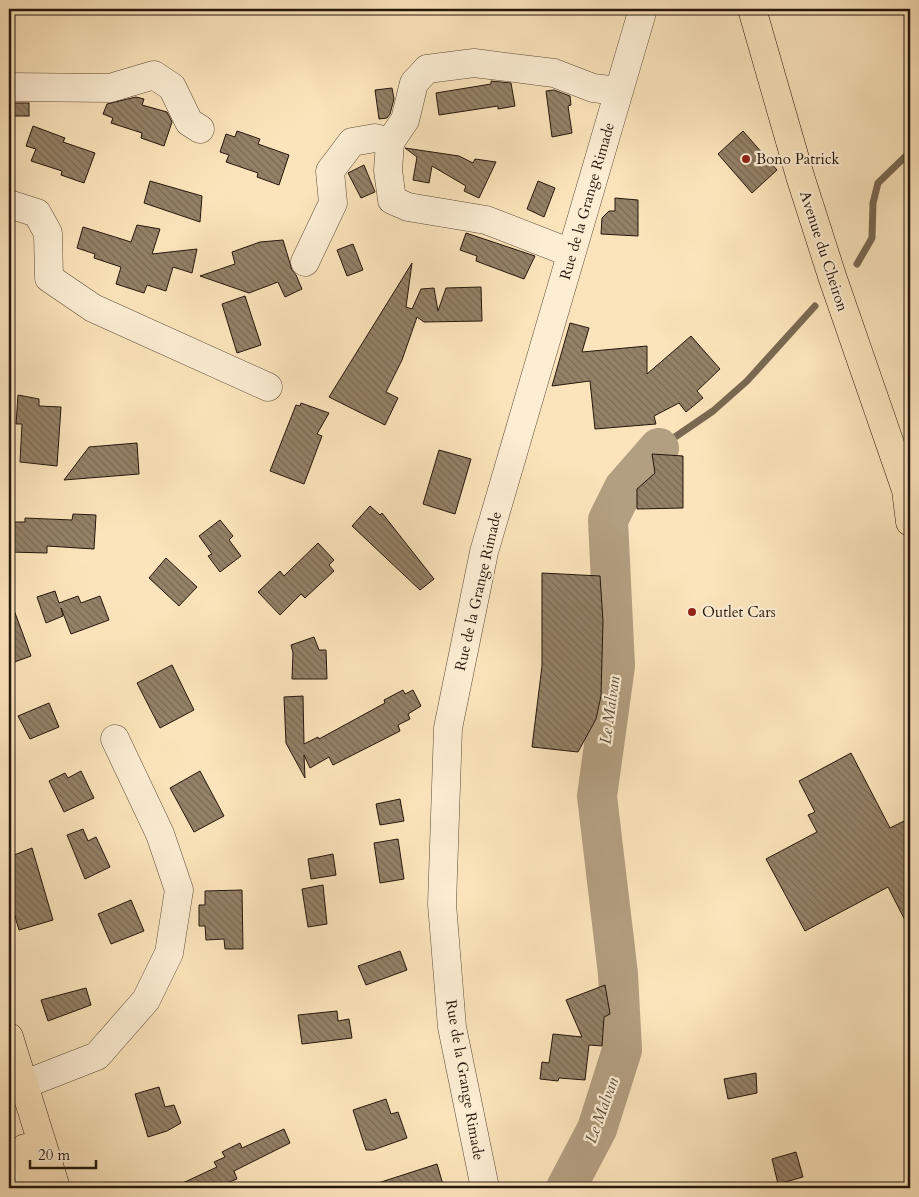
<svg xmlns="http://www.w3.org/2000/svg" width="919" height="1197" font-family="Cardo,serif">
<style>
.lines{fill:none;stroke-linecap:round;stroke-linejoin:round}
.stream{stroke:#7a6852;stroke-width:7}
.river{stroke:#b29e80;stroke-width:40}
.building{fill:url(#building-back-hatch);stroke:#25160c}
.minor-casing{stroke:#5a4a38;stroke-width:29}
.major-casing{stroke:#25160c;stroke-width:29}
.minor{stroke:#fcedd3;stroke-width:28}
.major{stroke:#fbe4bb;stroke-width:28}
.poi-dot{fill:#8f2418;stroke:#fcedd3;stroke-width:2}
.labels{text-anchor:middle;stroke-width:4.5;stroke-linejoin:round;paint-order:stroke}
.poi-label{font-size:15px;fill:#25160c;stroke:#fcedd3;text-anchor:start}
.street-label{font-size:15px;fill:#25160c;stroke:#fcedd3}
.water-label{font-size:16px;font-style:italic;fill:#5d4c3a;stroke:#fcedd3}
</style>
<defs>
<pattern id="building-back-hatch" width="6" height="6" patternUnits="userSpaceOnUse" patternTransform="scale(1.25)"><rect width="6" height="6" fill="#948167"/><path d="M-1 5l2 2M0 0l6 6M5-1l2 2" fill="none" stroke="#796953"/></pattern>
</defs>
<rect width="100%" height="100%" fill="#fbe4bb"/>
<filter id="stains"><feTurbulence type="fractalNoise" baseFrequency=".004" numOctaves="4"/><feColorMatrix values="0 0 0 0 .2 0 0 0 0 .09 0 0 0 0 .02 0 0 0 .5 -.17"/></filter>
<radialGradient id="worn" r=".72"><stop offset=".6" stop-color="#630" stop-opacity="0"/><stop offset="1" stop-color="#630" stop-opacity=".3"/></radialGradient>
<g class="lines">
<g class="stream">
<path d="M857 264 872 238 873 203 878 183 910 152"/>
<path d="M659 448 713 411 747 381 815 306"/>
</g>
<path class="river" d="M566 1188 597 1129 622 1050 618 974 597 796 615 666 608 520 624 488 659 448"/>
</g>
<g class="building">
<path d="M491 81 511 83 515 106 498 109V106L439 115 436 93 491 84Z"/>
<path d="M392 88 394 99 390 114 387 118 379 119 375 90Z"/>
<path d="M554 90 570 96 571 105 568 106 572 133 552 137 546 91Z"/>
<path d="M136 97 144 99 142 105 167 112 172 122 164 146 141 138 142 133 111 123 113 118 103 114 107 104Z"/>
<rect x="9" y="103" width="20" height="13"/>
<path d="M33 126 65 138 63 142 95 153 84 183 61 175 62 171 31 161 36 149 26 146Z"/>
<path d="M237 131 260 139 258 144 289 155 279 185 257 177 258 173 226 162 229 155 220 152 226 134 235 137Z"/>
<path d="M743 131 777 170 752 193 718 154Z"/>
<path d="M405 148 459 156 473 163 475 159 496 162 479 198 464 191 466 186 432 166 429 183 413 180 417 157Z"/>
<path d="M364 165 375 192 361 198 348 173Z"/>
<path d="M150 181 202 196 200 222 144 203Z"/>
<path d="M538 181 555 188 544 217 527 209Z"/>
<path d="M615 198 638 200V236L601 234 602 218 609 211H615Z"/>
<path d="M137 225 160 229 152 254 197 249 192 273 173 267 166 291 147 285 144 293 116 284 121 267 94 258 95 254 77 248 83 227 131 242Z"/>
<path d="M466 233 535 256 524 279 476 261 477 256 460 250Z"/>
<path d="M283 240 292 270 296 275 302 289 285 297 278 282 249 293 200 276 235 264 232 252 260 242Z"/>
<path d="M353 244 363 270 347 276 337 250Z"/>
<path d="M412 263 406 307 412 309 421 289 434 288 438 311 446 288 481 287 482 321 424 322 417 317 402 360 386 392 398 398 385 425 329 397Z"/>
<path d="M245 296 261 345 237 353 222 304Z"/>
<path d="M570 323 589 328 582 352 647 346V374L691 336 720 369 697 391 703 398 686 412 679 403 654 416 656 424 595 429 590 381 552 386Z"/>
<path d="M18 395 39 399V406L61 407 57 466 20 462 22 424H16Z"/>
<path d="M301 403 329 413 317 434 322 436 304 484 270 471 296 405 300 406Z"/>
<path d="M137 443 139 474 64 480 89 447Z"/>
<path d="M439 450 471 459 455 514 423 504Z"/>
<path d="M652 454 683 456V508L637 509V489L655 473Z"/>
<path d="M370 506 380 515 382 513 434 579 420 590 352 526Z"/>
<path d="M73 514 96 515 94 549 47 546V553L9 552V522H25V518L72 520Z"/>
<path d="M220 520 233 536 229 540 241 556 220 572 208 556 212 554 199 536Z"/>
<path d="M318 543 334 560 329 565 334 571 305 598 301 594 280 615 258 592 280 571 284 576Z"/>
<path d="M166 558 197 587 179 606 149 578Z"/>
<path d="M542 573 600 576 603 621 601 696 596 719 578 752 532 747 542 666Z"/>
<path d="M55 591 59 603 78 596 81 603 100 596 109 620 71 634 61 608 63 616 46 623 37 597Z"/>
<path d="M9 602H11L31 656 9 664Z"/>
<path d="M314 637 319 650H326L327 679H292L293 653 291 645Z"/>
<path d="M172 665 194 710 160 728 137 683Z"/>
<path d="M403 690 405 694 413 690 421 706 408 714 410 719 398 725 400 731 333 765 329 757 310 768 304 755 305 778 286 743 284 697 303 696 304 744 318 737 319 739 385 703 384 700Z"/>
<path d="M49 703 59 727 30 739 18 716Z"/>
<path d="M851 753 890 828 910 818V930L888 887 805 931 766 859 817 832 808 815 815 812 799 781Z"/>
<path d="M81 771 94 798 64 812 49 781 65 773 68 778Z"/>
<path d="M200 771 224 816 194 832 170 788Z"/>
<path d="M400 799 404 821 380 825 376 804Z"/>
<path d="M83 829 88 841 96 837 110 867 85 879 67 835Z"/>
<path d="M398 839 404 879 380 883 374 843Z"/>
<path d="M32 848 53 920 19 930 9 896V857Z"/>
<path d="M333 854 336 875 311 879 308 859Z"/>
<path d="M323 885 327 924 308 927 302 889Z"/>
<path d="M242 890 243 949H225L224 939 206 940 205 926H199V905H205V891Z"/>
<path d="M131 900 144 931 111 944 98 914Z"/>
<path d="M400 951 407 970 366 985 358 966Z"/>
<path d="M605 985 610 1014 604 1017 602 1046 589 1045 585 1080 559 1078 558 1081 540 1079 542 1062 549 1063 553 1034 582 1037 566 1000Z"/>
<path d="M86 988 91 1005 48 1021 41 1000Z"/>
<path d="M337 1011 338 1021 349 1019 352 1038 302 1044 298 1015Z"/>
<path d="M756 1073 757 1093 728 1099 724 1079Z"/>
<path d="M159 1087 165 1107 174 1105 181 1123 167 1131 148 1137 135 1094Z"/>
<path d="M386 1099 391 1114 398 1112 407 1138 373 1150H366L353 1110Z"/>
<path d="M284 1129 290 1143 234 1171 237 1179 214 1188H172L217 1167 214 1162 225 1157 222 1152 240 1143 242 1148Z"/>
<path d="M796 1152 803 1177 778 1184 772 1159Z"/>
<path d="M437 1164 444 1188H378V1183Z"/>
</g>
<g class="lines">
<defs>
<g id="minor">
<path d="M9 87 110 88 154 75 172 87 189 122 200 129"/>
<path d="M390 142 405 120 414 83 427 69 474 63 554 73 593 88 618 91"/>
<path d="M9 204 37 213 48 233 49 278 93 308 268 387"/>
<path d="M305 262 333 203 330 171 352 142 375 138 390 142 388 170 392 200 408 207 486 220 571 253"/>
<path d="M10 1090 97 1056 146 1000 169 953 179 890 160 834 115 739"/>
<path d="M14 1188 19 1184 28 1157"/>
<path d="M485 1188 452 1027 442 904 448 728 484 552 643 9"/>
</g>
<g id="major">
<path d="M752 9 800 176 832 276 906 490 910 522"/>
<path d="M9 1037 56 1188"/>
<path d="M25 1148 35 1188"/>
</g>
</defs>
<use href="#minor" class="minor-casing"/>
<use href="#major" class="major-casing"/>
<use href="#minor" class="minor"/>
<use href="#major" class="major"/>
</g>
<g class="poi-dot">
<circle cx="746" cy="159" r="5"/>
<circle cx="692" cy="612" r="5"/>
</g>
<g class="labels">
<g class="poi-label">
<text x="756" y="164">Bono Patrick</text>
<text x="702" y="617">Outlet Cars</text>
</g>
<g class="street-label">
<text transform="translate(587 201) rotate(-74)" y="5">Rue de la Grange Rimade</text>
<text transform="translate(824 251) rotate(72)" y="5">Avenue du Cheiron</text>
<text transform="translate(478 591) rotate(-77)" y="5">Rue de la Grange Rimade</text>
<text transform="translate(465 1080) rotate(80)" y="5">Rue de la Grange Rimade</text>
</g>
<g class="water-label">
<text transform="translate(609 710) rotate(-82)" y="6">Le Malvan</text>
<text transform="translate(601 1110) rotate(-70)" y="6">Le Malvan</text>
</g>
</g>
<rect width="919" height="1197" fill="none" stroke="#fbe4bb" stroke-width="30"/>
<rect x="10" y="10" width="899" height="1177" fill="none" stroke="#25160c" stroke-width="2.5"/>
<rect x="15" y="15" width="889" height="1167" fill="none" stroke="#25160c"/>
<path d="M30 1160v8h66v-8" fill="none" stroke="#25160c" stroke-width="2.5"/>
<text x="38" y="1160" font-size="15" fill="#25160c" stroke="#fcedd3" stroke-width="4" paint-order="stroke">20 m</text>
<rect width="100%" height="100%" filter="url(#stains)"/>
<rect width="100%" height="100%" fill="url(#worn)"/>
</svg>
